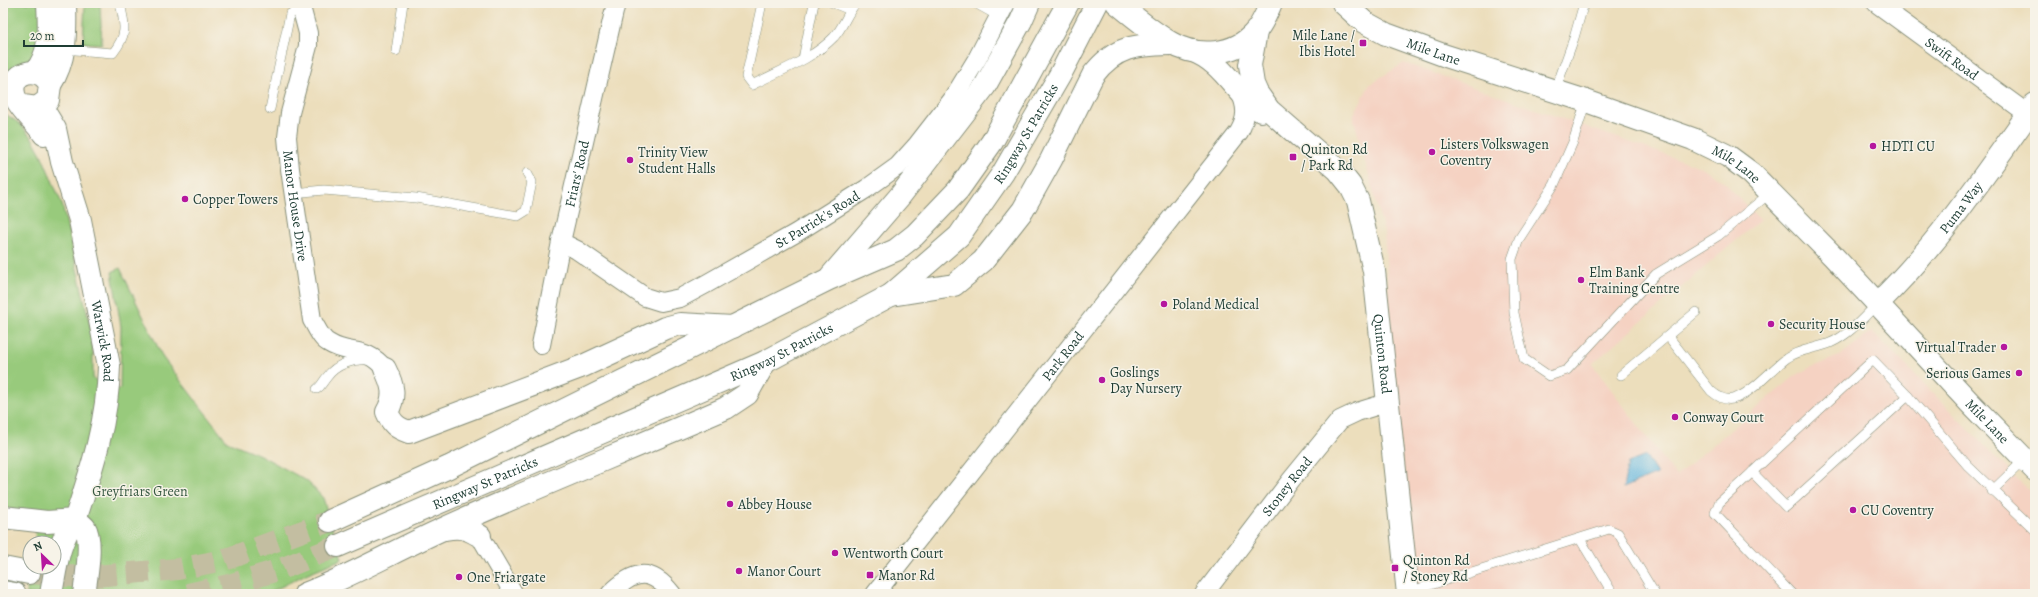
<svg xmlns="http://www.w3.org/2000/svg" width="2038" height="597" font-family="Alegreya,serif">
<style>
.built{fill:#f5d2c2}
.green{fill:#98ca7b;stroke:#5c8458}
.water{fill:#62b6de;stroke:#407a89}
.lines{fill:none;stroke-linecap:round;stroke-linejoin:round}
.highway-tunnel{stroke:#c3bea1;stroke-width:22;stroke-dasharray:22 11;stroke-linecap:butt}
.lane-casing{stroke:#868e78;stroke-width:10}
.street-casing{stroke:#868e78;stroke-width:20}
.secondary-casing{stroke:#868e78;stroke-width:24}
.primary-casing{stroke:#868e78;stroke-width:24}
.highway-casing{stroke:#868e78;stroke-width:24}
.lane{stroke:#fff;stroke-width:9}
.street{stroke:#fff;stroke-width:18}
.secondary{stroke:#fff;stroke-width:22}
.primary{stroke:#fff;stroke-width:22}
.highway{stroke:#fff;stroke-width:22}
.poi-dot{fill:#b5179e;stroke:#f7f3e8;stroke-width:1.5}
.labels{text-anchor:middle;stroke-width:3;stroke-linejoin:round;paint-order:stroke}
.poi-label{font-size:14px;fill:#1f3d34;stroke:#f7f3e8;text-anchor:start}
.street-label{font-size:14px;fill:#1f3d34;stroke:#f7f3e8}
.park-label{font-size:14px;fill:#375942;stroke:#f7f3e8}
</style>
<rect width="100%" height="100%" fill="#f7f3e8"/>
<filter id="ink" filterUnits="userSpaceOnUse"><feTurbulence type="fractalNoise" baseFrequency=".025" numOctaves="2"/><feDisplacementMap in="SourceGraphic" scale="8" xChannelSelector="R" yChannelSelector="G"/><feConvolveMatrix kernelMatrix="1 2 1 2 8 2 1 2 1" color-interpolation-filters="sRGB"/></filter>
<filter id="wash" filterUnits="userSpaceOnUse"><feTurbulence type="fractalNoise" baseFrequency=".012" numOctaves="4" result="noise"/><feDisplacementMap in="SourceGraphic" scale="16" xChannelSelector="R" yChannelSelector="G"/><feGaussianBlur stdDeviation="0.9" result="paint"/><feColorMatrix in="noise" values="0 0 0 0 0 0 0 0 0 0 0 0 0 0 0 0 0 1.4 0 .05"/><feComposite in="paint" operator="in"/></filter>
<g filter="url(#wash)">
<rect width="100%" height="100%" fill="#ecdebc"/>
<path class="built" d="M1404 63 1695 165 1709 172 1726 184 1760 220 1592 364 1676 476 1795 376 1812 367 1841 355 1872 331 2035 497V594H1415L1396 400 1384 232 1353 116 1370 84Z"/>
<g class="green">
<path d="M3 3H35L42 7C40 40 42 68 3 76Z"/>
<path d="M85 3 100 5 102 44 83 43Z"/>
<path d="M3 112 20 124 32 138 41 154 62 204 90 325 93 354V379L120 390 121 327 112 272 120 268 163 358 227 441 260 455 307 481 323 498 342 559 308 573 267 594H26L31 567H54V543H35L36 517 3 514Z"/>
</g>
<path class="water" d="M1646 456 1657 474 1623 488 1628 463Z"/>
</g>
<g filter="url(#ink)">
<g class="lines">
<g class="highway-tunnel">
<path d="M29 573 82 577 178 569 224 560 330 521"/>
<path d="M188 594 229 585 281 569 338 546"/>
</g>
<defs>
<g id="lane">
<path d="M762 3 746 77 752 85C779 71 813 59 834 37 843 28 847 13 856 3"/>
<path d="M833 3 850 10"/>
<path d="M975 3 1000 17"/>
<path d="M63 49 113 53C128 34 125 26 120 3"/>
<path d="M396 51 403 3"/>
<path d="M803 59 814 3"/>
<path d="M1555 91 1574 38 1584 3"/>
<path d="M1586 101 1573 142 1554 185 1519 239 1512 259 1514 313 1524 359 1549 376 1567 370 1656 274 1718 236 1770 193"/>
<path d="M270 109 290 14 300 9"/>
<path d="M293 193 324 190 416 198 518 216 526 211 532 182 527 173"/>
<path d="M1668 336 1711 391C1718 397 1727 402 1736 398 1754 391 1771 370 1787 358 1800 349 1815 349 1830 343 1849 335 1863 318 1877 304"/>
<path d="M1621 375 1696 312"/>
<path d="M317 389C322 386 323 381 327 377 336 364 353 359 368 360"/>
<path d="M1908 396 1968 466 2035 530"/>
<path d="M1752 472 1786 507 1908 396 1873 360 1719 503 1715 513 1792 594"/>
<path d="M1992 491 2025 459"/>
<path d="M1580 539 1613 594"/>
<path d="M1408 592 1609 529 1618 533 1655 594"/>
</g>
<g id="street">
<path id="s1" d="M300 3 308 33V46L290 113 287 137 290 169 312 320C317 328 321 339 329 343 349 356 366 345 385 369"/>
<path id="s2" d="M1876 3 2028 114"/>
<path id="s3" d="M561 242 577 250 645 297 661 302 680 298 706 284 796 233 866 189 898 166 917 145 952 100 977 59 1006 3"/>
<path id="s4" d="M541 345 561 242 616 3"/>
<path d="M480 536 514 594"/>
<path d="M610 594C633 571 650 566 672 594"/>
<path id="s5" d="M875 594 1239 132C1247 118 1247 107 1240 92"/>
<path id="s6" d="M1204 594 1291 480 1340 420 1357 412 1389 402"/>
</g>
<g id="secondary">
<path d="M1117 3C1134 17 1152 32 1171 43 1197 58 1235 56 1255 32 1262 25 1267 12 1271 3"/>
<path id="s7" d="M1343 3 1364 22 1386 34 1446 56 1586 101 1693 139 1728 156 1751 173 1833 256 1970 403 2035 470"/>
<path id="s8" d="M1256 32 1250 65 1253 84 1257 93 1269 110 1338 170 1350 185 1358 201 1374 271 1408 594"/>
<path d="M1193 51C1223 62 1236 94 1261 111"/>
<path d="M35 72C52 52 49 28 48 3"/>
<path d="M50 85C66 61 66 32 65 3"/>
<path d="M23 106 37 108 48 100 50 85C40 63 9 72 14 94 16 104 37 124 44 134"/>
<path id="s9" d="M41 106 55 129 62 162 80 220 109 366C108 420 92 469 75 520"/>
<path id="s10" d="M1877 304C1938 245 1986 173 2035 104"/>
</g>
<path id="primary" d="M51 594C56 568 58 541 75 520 78 522 83 525 85 528 93 541 86 580 84 594"/>
<g id="highway">
<path d="M831 276 900 196 985 86 1021 21 1029 3"/>
<path d="M891 295 954 285 983 261 1023 210 1051 160 1093 75C1116 45 1137 45 1172 44"/>
<path d="M385 369C393 385 396 396 387 412 392 424 397 428 409 432L583 366 665 328 680 324 733 327"/>
<path d="M3 517 47 522 75 520"/>
<path d="M330 521 449 467 829 279 896 250 915 235 958 190 992 142 1068 3"/>
<path d="M445 529C460 526 467 528 480 536"/>
<path id="s11" d="M338 546 765 362 891 295 959 236 1003 173 1060 75 1097 3"/>
<path d="M3 568 29 573"/>
<path d="M3 592 15 594"/>
<path d="M305 594C353 575 398 549 445 528 538 486 632 449 726 408L747 394 765 362"/>
</g>
</defs>
<use href="#lane" class="lane-casing"/>
<use href="#street" class="street-casing"/>
<use href="#secondary" class="secondary-casing"/>
<use href="#primary" class="primary-casing"/>
<use href="#highway" class="highway-casing"/>
<use href="#lane" class="lane"/>
<use href="#street" class="street"/>
<use href="#secondary" class="secondary"/>
<use href="#primary" class="primary"/>
<use href="#highway" class="highway"/>
</g>
</g>
<g class="poi-dot">
<rect x="1359" y="39" width="8" height="8" rx="2"/>
<circle cx="1873" cy="146" r="4"/>
<circle cx="1432" cy="152" r="4"/>
<rect x="1289" y="153" width="8" height="8" rx="2"/>
<circle cx="630" cy="160" r="4"/>
<circle cx="185" cy="199" r="4"/>
<circle cx="1581" cy="280" r="4"/>
<circle cx="1164" cy="304" r="4"/>
<circle cx="1771" cy="324" r="4"/>
<circle cx="2004" cy="347" r="4"/>
<circle cx="2019" cy="373" r="4"/>
<circle cx="1102" cy="380" r="4"/>
<circle cx="1675" cy="417" r="4"/>
<circle cx="730" cy="504" r="4"/>
<circle cx="1853" cy="510" r="4"/>
<circle cx="835" cy="553" r="4"/>
<rect x="1391" y="564" width="8" height="8" rx="2"/>
<circle cx="739" cy="571" r="4"/>
<rect x="866" y="571" width="8" height="8" rx="2"/>
<circle cx="459" cy="577" r="4"/>
</g>
<g class="labels">
<g class="poi-label">
<text x="1355" y="40" text-anchor="end">Mile Lane /<tspan x="1355" dy="16">Ibis Hotel</tspan></text>
<text x="1440" y="149">Listers Volkswagen<tspan x="1440" dy="16">Coventry</tspan></text>
<text x="1881" y="151">HDTI CU</text>
<text x="1301" y="154">Quinton Rd<tspan x="1301" dy="16">/ Park Rd</tspan></text>
<text x="638" y="157">Trinity View<tspan x="638" dy="16">Student Halls</tspan></text>
<text x="193" y="204">Copper Towers</text>
<text x="1589" y="277">Elm Bank<tspan x="1589" dy="16">Training Centre</tspan></text>
<text x="1172" y="309">Poland Medical</text>
<text x="1779" y="329">Security House</text>
<text x="1996" y="352" text-anchor="end">Virtual Trader</text>
<text x="1110" y="377">Goslings<tspan x="1110" dy="16">Day Nursery</tspan></text>
<text x="2011" y="378" text-anchor="end">Serious Games</text>
<text x="1683" y="422">Conway Court</text>
<text x="738" y="509">Abbey House</text>
<text x="1861" y="515">CU Coventry</text>
<text x="843" y="558">Wentworth Court</text>
<text x="1403" y="565">Quinton Rd<tspan x="1403" dy="16">/ Stoney Rd</tspan></text>
<text x="747" y="576">Manor Court</text>
<text x="878" y="580">Manor Rd</text>
<text x="467" y="582">One Friargate</text>
</g>
<g class="street-label">
<text dy="5" stroke="none"><textPath href="#s7" startOffset="104">Mile Lane</textPath></text>
<text dy="5" stroke="none"><textPath href="#s2" startOffset="94">Swift Road</textPath></text>
<text dy="5" stroke="none"><textPath href="#s11" startOffset="820">Ringway St Patricks</textPath></text>
<text dy="5" stroke="none"><textPath href="#s7" startOffset="428">Mile Lane</textPath></text>
<text dy="5" stroke="none"><textPath href="#s4" startOffset="175">Friars' Road</textPath></text>
<text dy="5" stroke="none"><textPath href="#s1" startOffset="207">Manor House Drive</textPath></text>
<text dy="5" stroke="none"><textPath href="#s10" startOffset="128">Puma Way</textPath></text>
<text dy="5" stroke="none"><textPath href="#s3" startOffset="295">St Patrick's Road</textPath></text>
<text dy="5" stroke="none"><textPath href="#s9" startOffset="245">Warwick Road</textPath></text>
<text dy="5" stroke="none"><textPath href="#s11" startOffset="484">Ringway St Patricks</textPath></text>
<text dy="5" stroke="none"><textPath href="#s8" startOffset="367">Quinton Road</textPath></text>
<text dy="5" stroke="none"><textPath href="#s5" startOffset="303">Park Road</textPath></text>
<text dy="5" stroke="none"><textPath href="#s7" startOffset="788">Mile Lane</textPath></text>
<text dy="5" stroke="none"><textPath href="#s11" startOffset="160">Ringway St Patricks</textPath></text>
<text dy="5" stroke="none"><textPath href="#s6" startOffset="136">Stoney Road</textPath></text>
</g>
<g class="park-label">
<text x="140" y="496">Greyfriars Green</text>
</g>
</g>
<rect width="2038" height="597" fill="none" stroke="#f7f3e8" stroke-width="16"/>
<g transform="translate(42 555) rotate(335)"><circle r="19" fill="#f7f3e8" stroke="#a1aaa0"/>
<path d="M0-3L7 15L0 10L-7 15Z" fill="#b5179e"/>
<text y="-6" font-size="11" font-weight="bold" text-anchor="middle" fill="#1f3d34">N</text>
</g>
<path d="M24 40v6h59v-6" fill="none" stroke="#1f3d34" stroke-width="2"/>
<text x="30" y="40" font-size="12" fill="#1f3d34" stroke="#f7f3e8" stroke-width="3" paint-order="stroke">20 m</text>
</svg>
